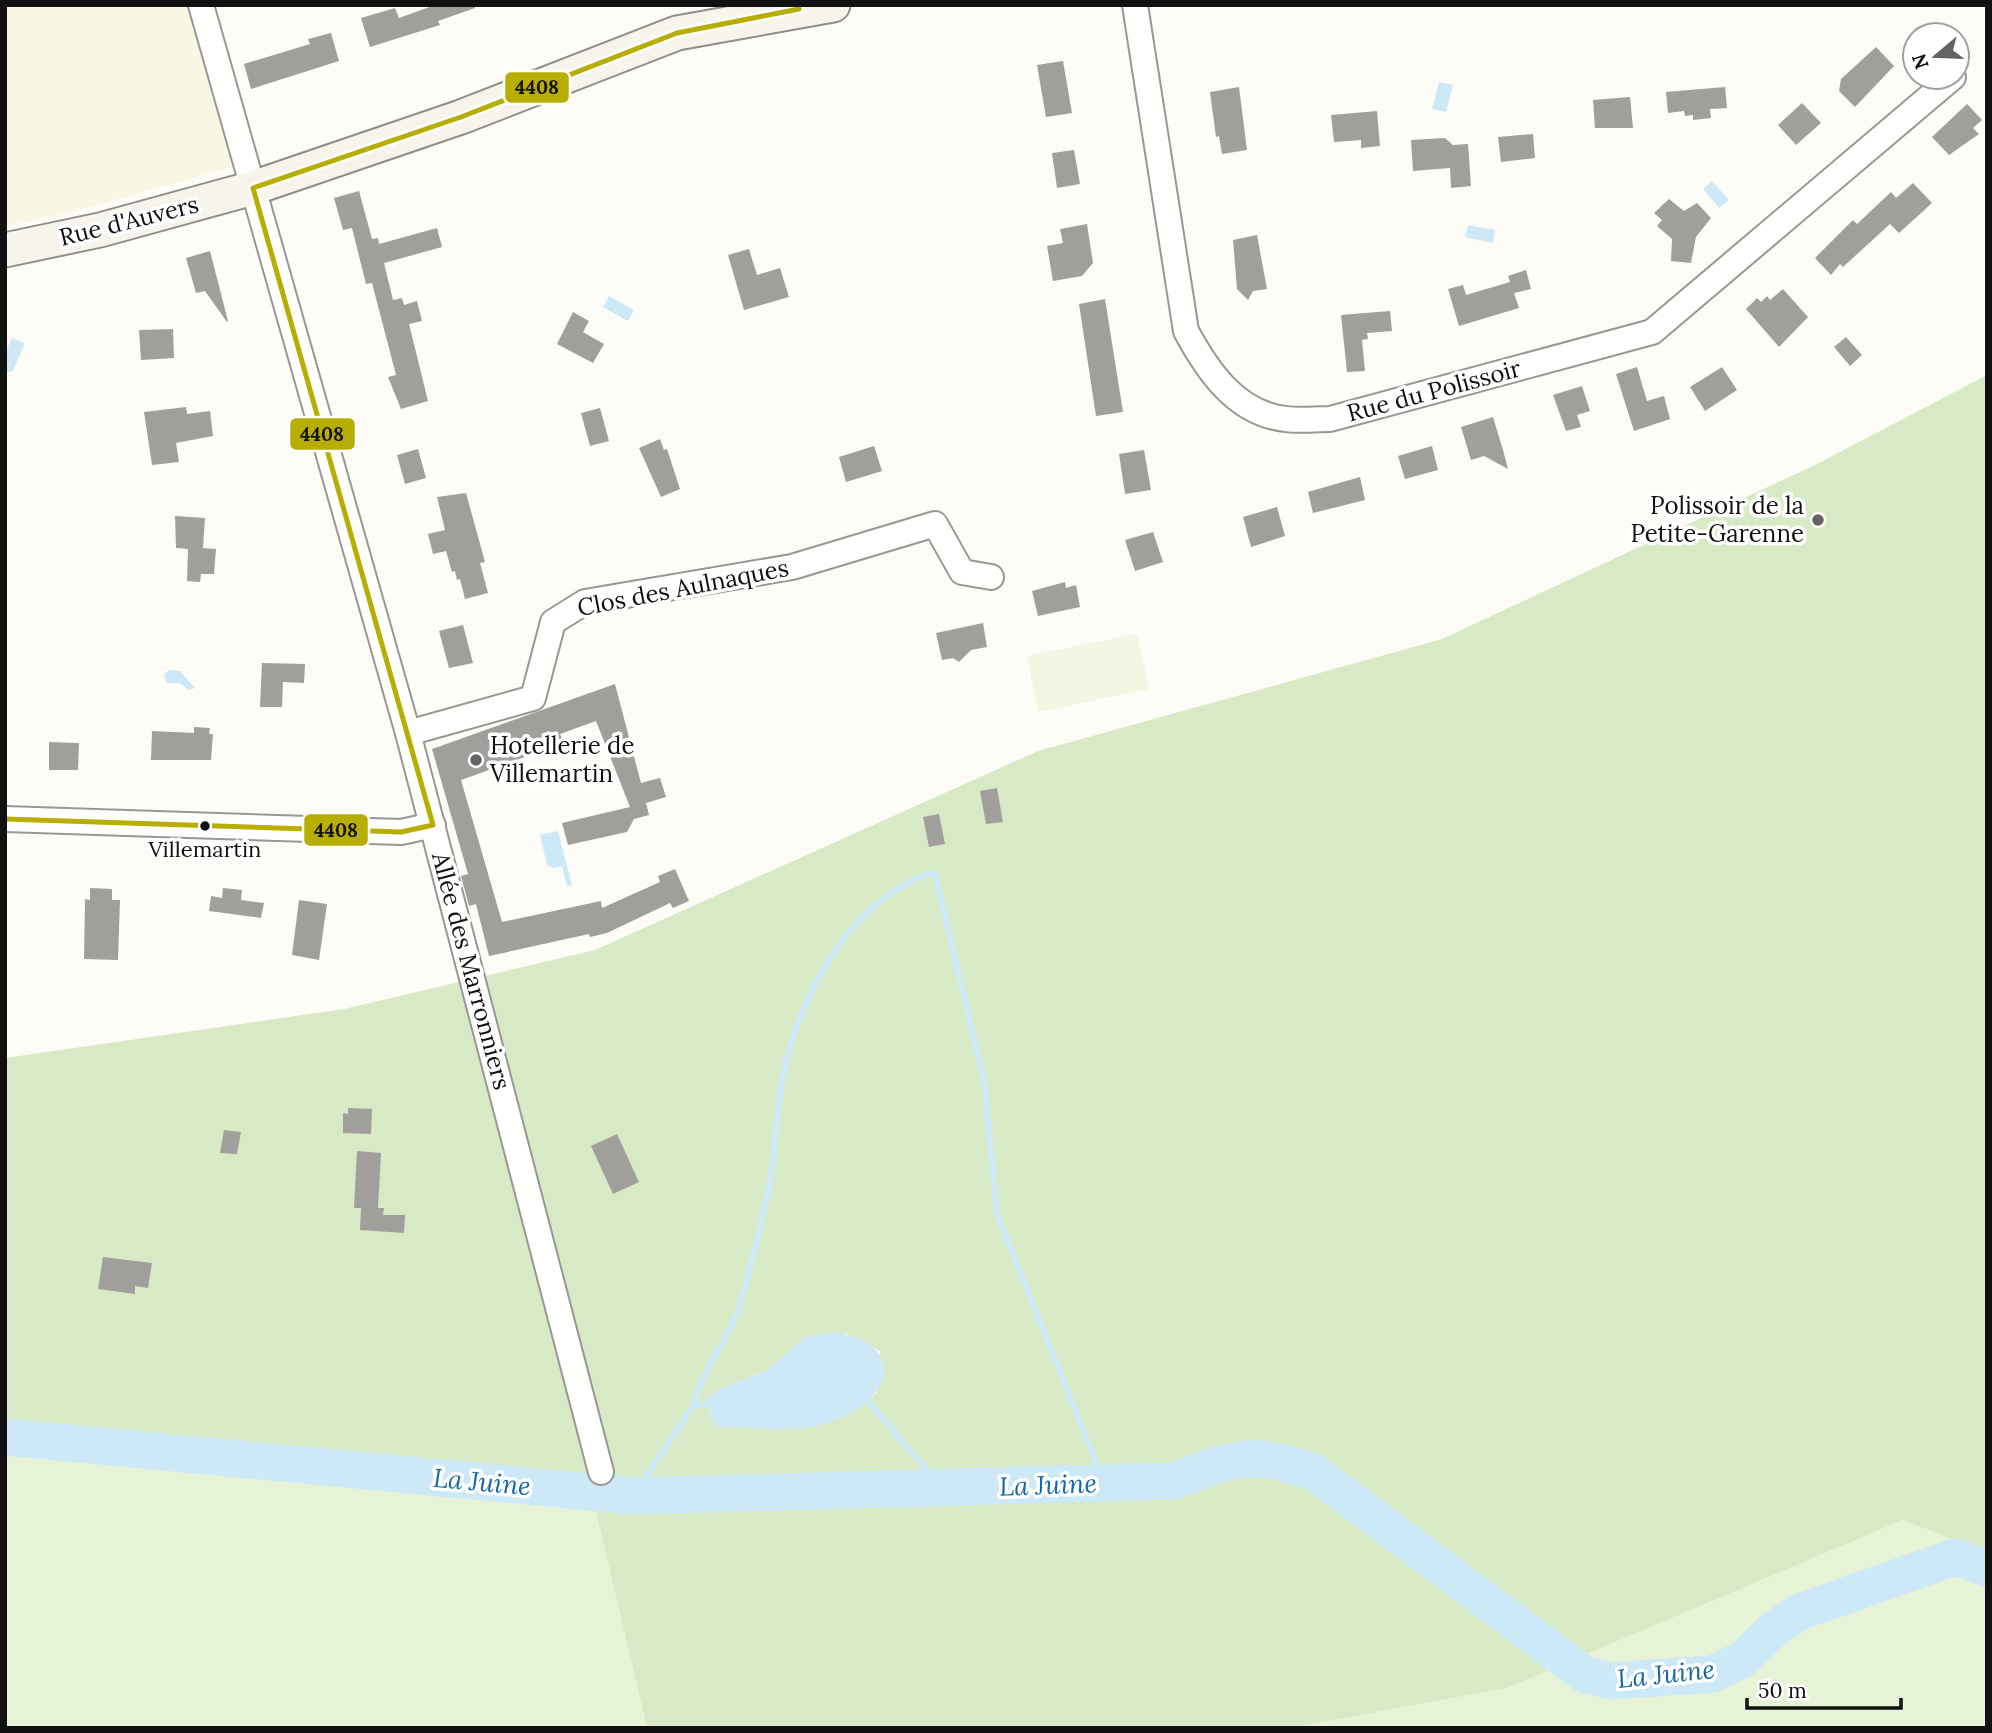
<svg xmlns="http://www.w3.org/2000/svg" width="1992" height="1733" font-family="Lora,serif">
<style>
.farmland{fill:#f9f7e4}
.green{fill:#e7f3d7}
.forest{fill:#d8eac5;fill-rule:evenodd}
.pitch{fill:#f0f6e1}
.water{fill:#cde8f7}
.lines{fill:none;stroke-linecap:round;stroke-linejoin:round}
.stream{stroke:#cde8f7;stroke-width:6}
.river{stroke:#cde8f7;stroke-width:37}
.building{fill:#a19f9c}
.street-casing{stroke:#979795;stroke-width:28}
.secondary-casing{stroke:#8e8d8b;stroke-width:37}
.street{stroke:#fffffe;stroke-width:24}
.secondary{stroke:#f6f4eb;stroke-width:33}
.bus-1-casing{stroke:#fff;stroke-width:10}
.bus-1{stroke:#b8ad03;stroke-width:5}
.poi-dot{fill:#646362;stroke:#fff;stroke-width:2.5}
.bus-dot{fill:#111;stroke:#fff;stroke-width:2.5}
.labels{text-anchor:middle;stroke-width:7;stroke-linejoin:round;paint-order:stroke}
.bus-label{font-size:22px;fill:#111;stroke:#fff}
.street-label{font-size:24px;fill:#111;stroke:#fff}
.poi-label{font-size:24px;fill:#111;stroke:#fff;text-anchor:end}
.water-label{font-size:26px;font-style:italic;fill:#1768a6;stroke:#fff}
.line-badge{stroke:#fff;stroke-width:2.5}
.pale-badge-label{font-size:19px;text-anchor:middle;font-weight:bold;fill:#111}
</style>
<rect width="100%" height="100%" fill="#fdfcf7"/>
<path class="farmland" d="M5 5H194L236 166 61 215 5 226Z"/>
<g class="green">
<path d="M5 1442 591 1491 647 1728H5Z"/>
<path d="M1903 1520 1987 1553V1728H1290L1507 1688Z"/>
</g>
<path class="forest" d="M1987 375V1553L1903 1520 1507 1688 1290 1728H647L591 1491 5 1442V1058L344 1009 595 950 1038 751 1442 639 1815 465ZM847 1334 880 1351 877 1392C829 1443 771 1425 710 1418L708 1397 724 1387 766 1371 805 1337Z"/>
<path class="pitch" d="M1137 634 1149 689 1038 712 1027 656Z"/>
<g class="water">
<path d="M1439 82 1453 85 1446 112 1432 109Z"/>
<path d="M1712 181 1729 200 1719 208 1703 189Z"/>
<path d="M1468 225 1495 230 1493 243 1465 237Z"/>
<path d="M609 296 634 310 628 321 603 307Z"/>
<path d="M12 338 25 343 13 371 5 372V353Z"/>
<path d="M169 670 180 671 195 688 189 690 179 683H167L164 674Z"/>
<path d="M558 831 572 885 567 886 562 866 553 868 547 865 540 835Z"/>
<path d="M833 1332C910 1343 892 1403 830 1422 795 1434 754 1427 717 1426L710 1418 707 1397 724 1387 766 1371 805 1337Z"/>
</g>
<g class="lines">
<g class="stream">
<path d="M865 1398 943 1489"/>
<path d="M694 1405 716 1404"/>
<path d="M633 1496 694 1405C700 1369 730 1340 740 1304 751 1266 761 1225 769 1186 776 1151 776 1115 782 1080 797 1000 848 901 930 873L935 875 984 1081 997 1214 1104 1483"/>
</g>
<path class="river" d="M5 1437 633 1496 1174 1481C1231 1458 1255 1449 1315 1473L1584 1674 1610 1681 1713 1674 1743 1659 1774 1629 1799 1612 1955 1557 1987 1568"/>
</g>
<g class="building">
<path d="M435 5H475V8L438 21 440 25 370 47 361 18 395 8 399 18Z"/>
<path d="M331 33 339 61 251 89 244 64 310 44 308 39Z"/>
<path d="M1876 47 1894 66 1855 107 1839 91 1841 79Z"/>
<path d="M1063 61 1072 113 1046 117 1037 65Z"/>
<path d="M1239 87 1247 150 1222 154 1219 136 1216 137 1210 92Z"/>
<path d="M1725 87 1727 108 1710 109 1711 118 1693 120V115L1685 116 1684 111 1668 113 1666 92Z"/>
<path d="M1630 97 1633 128H1595L1593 100Z"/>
<path d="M1802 103 1821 123 1796 145 1778 125Z"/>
<path d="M1967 104 1982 120 1973 128 1979 134 1949 155 1932 137Z"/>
<path d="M1377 111 1380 146 1361 148V140L1334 142 1331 115Z"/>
<path d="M1533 134 1535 158 1501 162 1498 137Z"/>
<path d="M1445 138 1453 145 1468 144 1471 186 1451 188 1450 168 1413 171 1411 140Z"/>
<path d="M1074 150 1080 184 1057 188 1052 153Z"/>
<path d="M1913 183 1932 203 1899 233 1890 224 1843 267 1840 264 1831 275 1815 258 1853 220 1857 224 1891 192 1896 198Z"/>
<path d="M359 191 372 239 378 238 379 244 437 228 442 247 384 263 393 300 402 298 404 305 417 301 422 321 409 324 428 401 401 409 388 377 396 375 372 283 366 284 352 228 343 230 334 198Z"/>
<path d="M1669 199 1684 211 1697 203 1711 218 1696 237 1691 263 1671 261 1672 239 1657 226 1662 220 1654 213Z"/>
<path d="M1087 224 1093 263 1082 276 1053 281 1047 246 1063 243 1060 229Z"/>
<path d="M1257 235 1267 289 1253 291 1248 300 1237 289 1233 240Z"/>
<path d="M749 249 757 275 780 268 789 297 744 310 728 255Z"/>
<path d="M210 251 228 321 227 322 205 291 196 293 186 258Z"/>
<path d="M1526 270 1531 289 1514 293 1519 308 1459 326 1448 289 1463 285 1466 295 1510 282 1508 276Z"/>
<path d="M1783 289 1808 317 1779 347 1746 309 1757 298 1761 302 1767 296 1770 300Z"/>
<path d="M1105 299 1123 412 1096 416 1079 304Z"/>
<path d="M1390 311 1392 331 1367 333 1368 339 1362 340 1365 371 1347 372 1341 315Z"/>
<path d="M573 312 589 321 583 332 604 344 593 363 557 344Z"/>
<path d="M173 329 174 358 141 360 139 330Z"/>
<path d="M1846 337 1862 355 1850 366 1834 347Z"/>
<path d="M1637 367 1647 401 1664 396 1670 419 1634 431 1616 374Z"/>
<path d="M1722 367 1737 390 1705 411 1690 387Z"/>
<path d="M1582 386 1590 411 1577 415 1581 427 1566 431 1553 395Z"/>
<path d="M186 407 187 414 210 411 213 436 176 443 179 462 152 465 144 412Z"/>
<path d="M600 408 609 441 590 446 581 413Z"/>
<path d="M1493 417 1503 450 1508 469 1484 456 1471 460 1461 427Z"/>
<path d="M660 439 664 450 667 449 680 489 661 497 639 448Z"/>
<path d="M874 446 882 471 846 482 839 457Z"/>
<path d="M1432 446 1438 470 1405 479 1398 456Z"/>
<path d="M418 449 426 478 405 484 397 455Z"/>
<path d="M1144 450 1151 490 1125 494 1119 454Z"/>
<path d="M1360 477 1365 500 1313 513 1308 492Z"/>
<path d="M466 493 485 562 480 563 488 593 465 599 460 579 457 580 455 571 452 572 446 551 433 554 428 534 445 530 437 497Z"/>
<path d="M1277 507 1285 536 1251 547 1243 517Z"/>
<path d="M175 516 205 518 203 548 216 549 214 574H201L200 582 187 581 188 549 176 548Z"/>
<path d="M1153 532 1163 562 1135 571 1125 540Z"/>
<path d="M1065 582 1066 588 1076 585 1080 607 1038 616 1032 591Z"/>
<path d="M983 623 987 647 971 650 959 662 953 658 942 660 936 633Z"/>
<path d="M463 625 473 663 449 668 439 631Z"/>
<path d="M262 663 305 664 304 683 283 682 282 707H260Z"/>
<path d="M615 684 641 783 660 778 666 797 646 803 649 815 634 819 627 832 568 845 562 823 630 807 596 721 560 734 564 743 461 780 502 922 601 901 602 908 660 882 658 876 675 869 689 901 673 908 670 903 607 933 590 937 589 934 489 956 476 904 469 906 461 876 468 874 432 749Z"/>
<path d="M194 727 210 728 209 734H213L211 760H151L152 731 194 733Z"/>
<path d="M49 742 79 743 78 770H49Z"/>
<path d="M997 788 1003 822 986 824 980 791Z"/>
<path d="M939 814 945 844 929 847 923 817Z"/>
<path d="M90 888 112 889V900H120L118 960 84 959 85 899 90 900Z"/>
<path d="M223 888 242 890 241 900 264 903 261 918 209 911 211 896 222 898Z"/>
<path d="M299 900 327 904 319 960 292 955Z"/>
<path d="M348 1108 372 1109 371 1134 343 1133V1113L348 1114Z"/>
<path d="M224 1130 241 1132 237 1154 220 1153Z"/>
<path d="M617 1134 639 1182 613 1194 591 1146Z"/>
<path d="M357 1151 381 1153 378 1208H384L383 1215H405L404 1233 360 1230 361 1208H354Z"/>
<path d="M103 1257 152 1263 148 1288 135 1286V1294L98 1289Z"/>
</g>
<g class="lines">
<defs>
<g id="street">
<path d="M201 5 408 733 601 1472"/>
<path d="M1135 5 1186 331C1207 370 1236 414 1286 419 1300 421 1315 419 1330 419L1652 332 1953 77"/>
<path d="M408 733 533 698 553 622 585 602 792 567 935 524 962 572 991 577"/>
<path d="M5 819 401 832 433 825"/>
</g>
<path id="secondary" d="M5 250 100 230 253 188 461 117 677 33 833 5"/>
</defs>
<use href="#street" class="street-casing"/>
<use href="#secondary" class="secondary-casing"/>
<use href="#street" class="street"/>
<use href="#secondary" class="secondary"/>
<defs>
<path id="bus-1" d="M5 819 401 832 433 825 253 188 461 117 677 33 799 9 798 5"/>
</defs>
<use href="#bus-1" class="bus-1-casing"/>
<use href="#bus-1" class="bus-1"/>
</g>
<g class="poi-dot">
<circle cx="1818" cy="520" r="7"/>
<circle cx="476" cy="760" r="7"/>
</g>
<circle class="bus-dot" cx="205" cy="826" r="6"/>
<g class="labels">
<g class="bus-label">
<text x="205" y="857">Villemartin</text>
</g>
<g class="street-label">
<text transform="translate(129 221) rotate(-14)" y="8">Rue d'Auvers</text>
<text transform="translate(1434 391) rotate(-15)" y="8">Rue du Polissoir</text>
<text transform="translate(683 588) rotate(-11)" y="8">Clos des Aulnaques</text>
<text transform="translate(471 971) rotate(75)" y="8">Allée des Marronniers</text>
</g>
<g class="poi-label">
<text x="1804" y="514">Polissoir de la<tspan x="1804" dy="28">Petite-Garenne</tspan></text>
<text x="490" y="754" text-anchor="start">Hotellerie de<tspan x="490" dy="28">Villemartin</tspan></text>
</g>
<g class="water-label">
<text transform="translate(482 1482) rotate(5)" y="9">La Juine</text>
<text transform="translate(1048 1485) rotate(-2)" y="9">La Juine</text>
<text transform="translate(1666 1674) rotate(-6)" y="9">La Juine</text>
</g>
</g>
<g class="line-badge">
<rect x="504" y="71" width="66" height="33" rx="7" fill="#b8ad03"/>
<rect x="289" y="417" width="67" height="34" rx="7" fill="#b8ad03"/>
<rect x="303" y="813" width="66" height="34" rx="7" fill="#b8ad03"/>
</g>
<g class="pale-badge-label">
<text x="537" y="94">4408</text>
<text x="322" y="441">4408</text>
<text x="336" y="837">4408</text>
</g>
<rect width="1992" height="1733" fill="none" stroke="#111111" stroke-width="14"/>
<g transform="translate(1936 56) rotate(251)"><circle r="33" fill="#ffffff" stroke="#a0a0a0" stroke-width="2"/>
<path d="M0-5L12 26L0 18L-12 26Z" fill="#646362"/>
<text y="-10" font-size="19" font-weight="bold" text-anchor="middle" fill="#111111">N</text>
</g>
<path d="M1747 1698v10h154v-10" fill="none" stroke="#111111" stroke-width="3.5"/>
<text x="1758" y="1698" font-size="21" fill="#111111" stroke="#ffffff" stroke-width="5" paint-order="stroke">50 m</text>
</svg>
